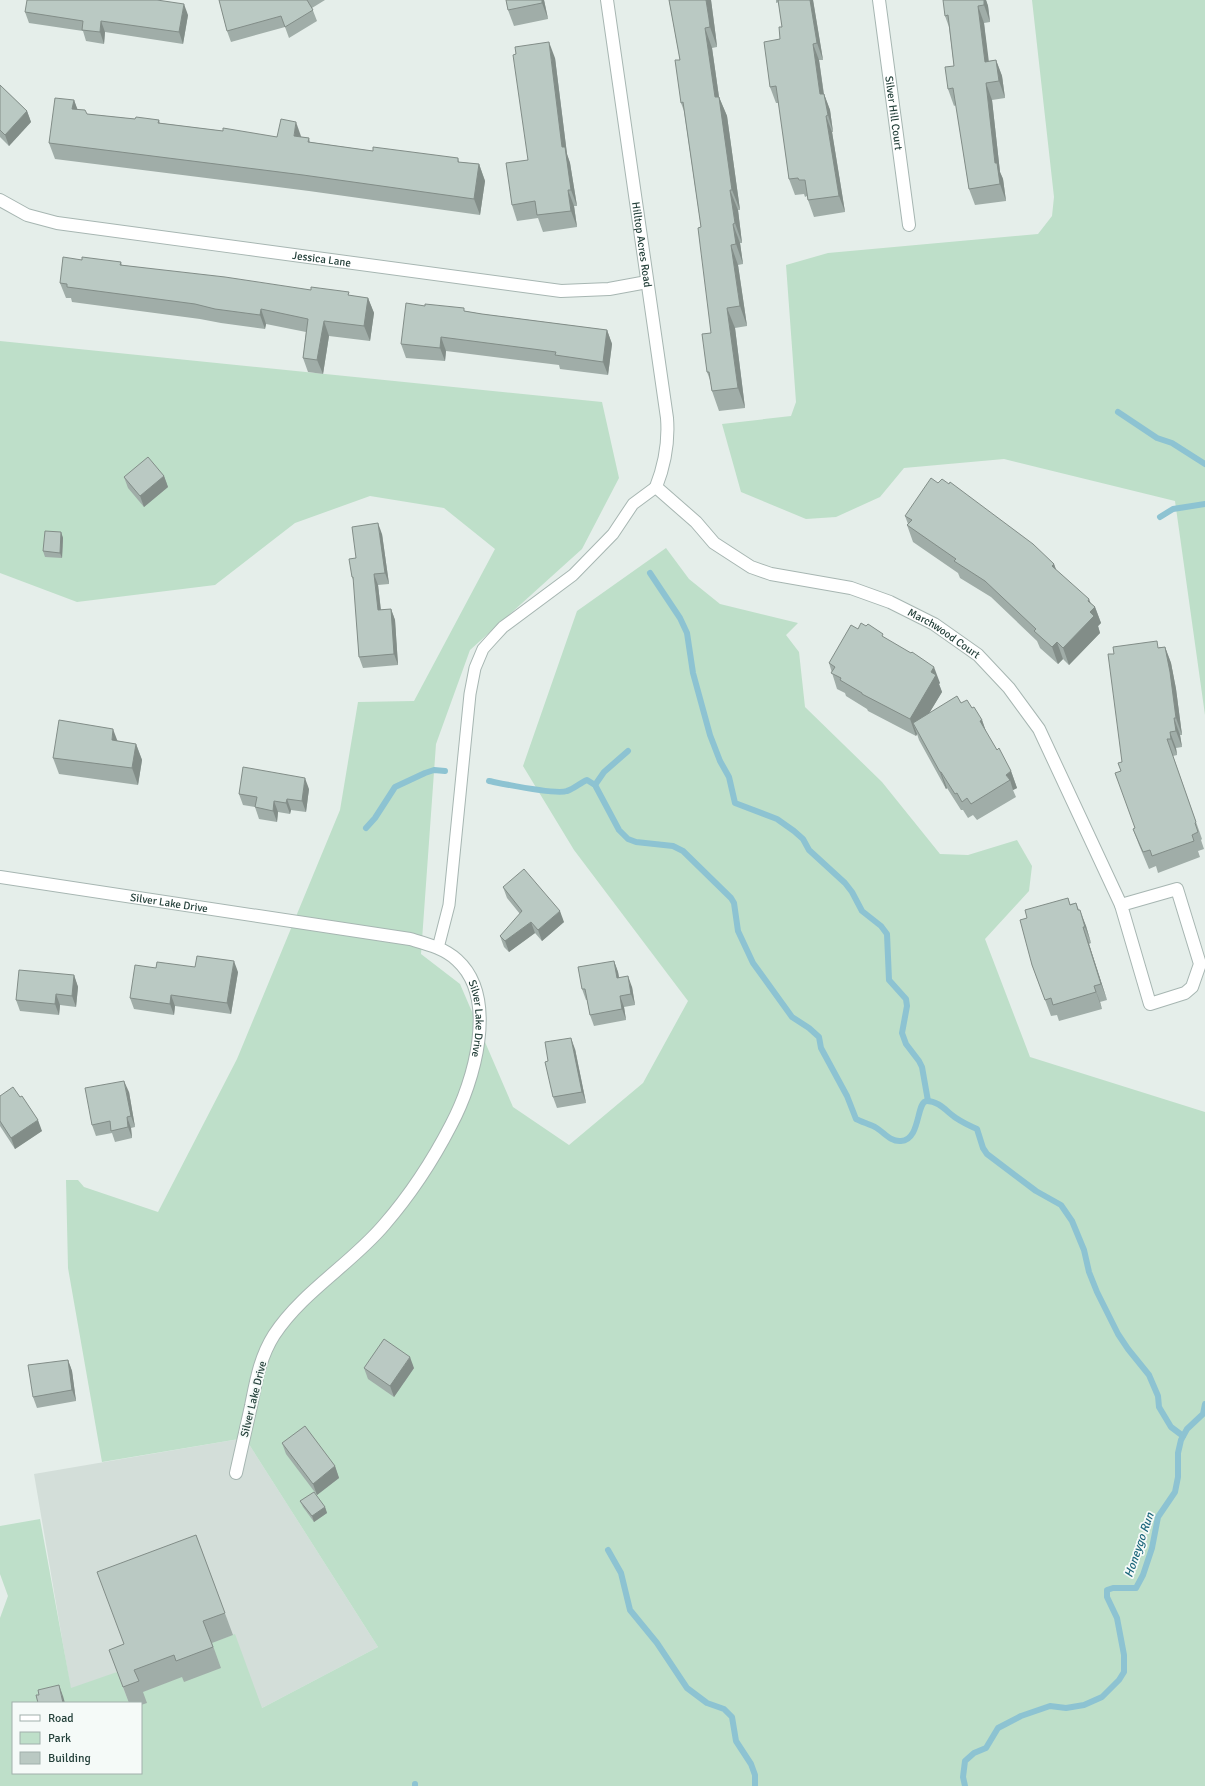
<svg xmlns="http://www.w3.org/2000/svg" width="1205" height="1786" font-family="Signika,sans-serif">
<style>
.built{fill:#d3ded9}
.green{fill:#bedfc9}
.lines{fill:none;stroke-linecap:round;stroke-linejoin:round}
.stream{stroke:#8dc3d2;stroke-width:6}
.lane-casing{stroke:#a7b6b2;stroke-width:13}
.street-casing{stroke:#a7b6b2;stroke-width:14}
.lane{stroke:#fff;stroke-width:11}
.street{stroke:#fff;stroke-width:12}
.wall{fill:#a0ada8}
.shaded-wall{fill:#828d88}
.building{fill:#bac9c3;stroke:#828d88}
.labels{text-anchor:middle;stroke-width:3.5;stroke-linejoin:round;paint-order:stroke}
.street-label{font-size:11px;fill:#24403a;stroke:#f5faf8}
.water-label{font-size:12px;font-style:italic;fill:#1d677c;stroke:#f5faf8}
</style>
<rect width="100%" height="100%" fill="#e5eeea"/>
<path class="built" d="M245 1438 378 1647 262 1708 141 1756V1703H73L34 1474Z"/>
<g class="green">
<path d="M1032 0H1205V715L1175 501 1004 459 904 468 880 497 836 517 806 519 741 492 722 424 791 416 796 402 786 265 828 253 1038 234 1052 216 1054 197Z"/>
<path d="M0 341 602 402 619 478 582 549 470 650 436 744 421 954 460 984 513 1107 569 1145 643 1083 688 1001 574 850 523 766 577 611 666 548 689 579 720 604 798 623 786 635 799 652 805 707 882 782 940 854 968 855 1017 840 1032 866 1029 891 985 939 1030 1057 1205 1112V1786H0V1618L8 1596 0 1574V1526L40 1519 71 1688 117 1672 129 1703H13V1773H141L142 1692 173 1680 211 1643 235 1634 262 1708 378 1647 245 1438 102 1462 68 1268 66 1180H78L84 1187 158 1212 237 1059 340 810 358 702 414 701 495 549 444 508 370 496 295 523 215 585 77 602 0 573Z"/>
</g>
<g class="lines">
<g class="stream">
<path d="M1118 412 1157 438 1172 443 1205 464"/>
<path d="M1160 517 1173 509 1205 504"/>
<path d="M650 573 680 618 687 633 693 673 710 735 720 761 729 777 735 803 777 819 794 831 803 839 809 850 845 883 852 892 862 911 881 926 887 934 889 980 906 999 907 1006 902 1033 906 1044 919 1061 922 1067 928 1101"/>
<path d="M489 781C504 784 555 795 567 791 574 789 580 783 587 780L595 785 619 830 628 839 636 842 673 846 683 851 731 898 734 903 738 931 753 963 792 1017 809 1028 819 1037 821 1048 847 1096 856 1119C862 1122 869 1124 875 1127 884 1132 890 1142 901 1141 921 1140 916 1101 927 1101 939 1101 947 1112 956 1118 962 1122 970 1126 977 1129L983 1148 987 1154 1036 1191 1061 1205 1072 1221 1084 1250 1089 1272 1097 1292 1118 1334 1128 1349 1149 1375 1158 1396 1159 1407 1171 1427 1183 1436"/>
<path d="M595 785 604 772 628 751"/>
<path d="M366 828 375 818 395 787 425 773 434 770 445 771"/>
<path d="M608 1550 621 1573 630 1610 657 1643 687 1688 707 1703 724 1709 732 1717 736 1741 751 1764 755 1775V1786"/>
<path d="M415 1784V1786"/>
<path d="M965 1786 963 1777 965 1761 974 1753 986 1748 998 1728 1021 1716 1050 1706 1066 1708 1084 1705 1102 1697 1119 1680 1124 1672V1655L1117 1618 1107 1597V1590L1113 1588H1136L1143 1575 1152 1548 1158 1517 1175 1492 1178 1477V1453L1181 1440 1187 1429 1203 1414 1205 1404"/>
</g>
<defs>
<path id="lane" d="M438 948 449 905 470 694 475 668 483 649 492 639 503 627 573 575 613 534 633 504 656 487"/>
<g id="street">
<path id="s1" d="M607 0 667 418C669 443 665 464 656 487L696 522 714 543 751 567 771 574 851 588 890 602 934 624 978 655 1009 688 1039 729 1121 905"/>
<path id="s2" d="M879 0 909 225"/>
<path id="s3" d="M0 200 27 215 57 223 561 291 609 289 647 282"/>
<path id="s4" d="M0 877 410 939C427 944 444 948 457 960 499 998 474 1082 451 1125 433 1160 410 1195 384 1225 351 1264 302 1292 274 1335 260 1357 256 1381 251 1406 246 1428 241 1450 236 1473"/>
<path d="M1177 889 1200 964 1192 987 1185 993 1150 1004 1121 905Z"/>
</g>
</defs>
<use href="#lane" class="lane-casing"/>
<use href="#street" class="street-casing"/>
<use href="#lane" class="lane"/>
<use href="#street" class="street"/>
</g>
<g class="wall">
<path d="M219 0H325L312 8 317 21 289 38 285 27 231 42 227 31Z"/>
<path d="M506 0H544L548 19 514 26 508 10Z"/>
<path d="M669 0H711L716 38 717 47 712 48 719 97 727 116 740 210H738L742 243H740L743 264 738 265 747 326 735 328 745 408 719 411 712 391 710 380 707 372 711 333 701 227 684 111 681 103 680 60Z"/>
<path d="M776 0H813L823 60H819L824 94 830 110 833 132H832L845 212 814 217 808 200 807 196 805 197 804 194 795 195 789 179 779 103H776L770 87 780 39 782 27 779 2 776 3Z"/>
<path d="M986 0 988 6 990 22 984 23 988 61 996 60 1002 76 1005 98 992 100 1000 172 1003 179 1006 201 975 205 969 189 956 105 954 106 948 89 954 66 949 27 945 16Z"/>
<path d="M25 12 188 15 183 44 105 32 104 44 86 41 83 31 29 23Z"/>
<path d="M555 58 567 154 570 163 577 206H574L577 227 543 232 538 218 517 221 512 205 528 160Z"/>
<path d="M0 85 27 111 31 122 9 146 0 137Z"/>
<path d="M74 100 77 109 87 114 135 119 159 120 160 123 223 131 277 137H302L309 138 310 142 373 151 458 158 459 162 479 164 485 181 480 215 309 191 55 159 49 143Z"/>
<path d="M82 260 121 262 122 265 368 298 374 313 370 341 329 336 323 374 308 372 303 358 306 332 266 324 265 329 221 323 200 319 72 302 71 298H66L60 283Z"/>
<path d="M465 311 482 314 607 330 612 344 608 375 560 369 559 365 446 351 445 361 406 358 401 344Z"/>
<path d="M164 476 168 487 144 507 128 488 124 477Z"/>
<path d="M905 516 1054 564 1056 570 1095 607 1101 623 1098 626 1100 633 1069 665 1063 659 1058 664 1040 648 1037 641 991 597 960 578 958 573 913 542 907 525 908 524Z"/>
<path d="M61 532 63 538 62 558 45 557 43 551Z"/>
<path d="M382 534 389 584 378 585 381 610 391 609 395 620 398 665 363 668 359 657 354 582 352 577 356 558Z"/>
<path d="M858 629 885 638 940 683 939 684 942 692 929 713 961 703 972 708 982 720 986 732 997 750 1011 771 1017 788 1013 790 1016 797 977 820 973 815 968 818 963 810H961L947 788 946 789 919 740 917 734 916 736 868 711 867 709 846 696 845 693 837 689 829 663Z"/>
<path d="M1159 647H1165L1171 663 1176 689 1182 735H1180L1182 747 1176 748 1177 755 1173 756 1202 839 1201 840 1204 849 1198 851 1200 857 1158 873 1156 866 1149 869 1139 845 1133 829 1135 828 1121 771 1122 762Z"/>
<path d="M118 741 136 744 142 760 138 785 59 774 53 758Z"/>
<path d="M309 789 306 812 291 810 290 814 278 812 277 822 259 819 255 807 243 805 239 794Z"/>
<path d="M503 887 564 922 542 941 535 933 509 952 504 947 500 936 520 914 507 898Z"/>
<path d="M1068 898 1070 904 1076 903 1079 910 1086 926 1091 943 1089 944 1107 1000 1100 1002 1102 1009 1059 1021 1057 1015 1051 1016 1032 965 1027 918Z"/>
<path d="M614 961 618 972 619 977 632 987 635 1005 624 1007 626 1020 594 1026 590 1015 587 1000H586L582 989Z"/>
<path d="M195 967 238 972 231 1014 175 1006 174 1015 134 1009 130 998 156 968Z"/>
<path d="M74 975 78 987 76 1007 60 1005 59 1015 20 1011 16 1000Z"/>
<path d="M575 1049 586 1103 557 1108 553 1097Z"/>
<path d="M129 1092 135 1127 131 1128 132 1138 115 1142 112 1133 96 1136 92 1125Z"/>
<path d="M0 1096 42 1131 15 1149 0 1126Z"/>
<path d="M68 1360 72 1371 76 1401 37 1408 33 1397Z"/>
<path d="M364 1368H414L394 1397 368 1379Z"/>
<path d="M282 1443 335 1466 339 1478 317 1495 286 1454Z"/>
<path d="M300 1501 325 1507 327 1513 314 1522 303 1507Z"/>
<path d="M196 1535 233 1635 212 1643 221 1668 184 1682 182 1677 143 1692 147 1703 141 1705V1703H129L109 1650 124 1644Z"/>
</g>
<g class="shaded-wall">
<path d="M542 0H544L548 19 542 3Z"/>
<path d="M706 0H711L716 38 717 47 710 27Z"/>
<path d="M810 0H813L823 60 817 43Z"/>
<path d="M984 0H986L988 6 990 22 984 5Z"/>
<path d="M184 4 188 15 183 44 179 32Z"/>
<path d="M978 6 984 23 991 78 985 62Z"/>
<path d="M101 21 105 32 104 44 100 32Z"/>
<path d="M705 28 712 48 720 104 719 97 727 116 740 210 732 190 715 97Z"/>
<path d="M549 42 555 58 567 154 570 163 577 206 571 190 562 147Z"/>
<path d="M813 44 819 60 826 111 820 94Z"/>
<path d="M996 60 1002 76 1005 98 999 81Z"/>
<path d="M986 83 992 100 1000 172 1003 179 1006 201 1000 184 995 163Z"/>
<path d="M824 94 830 110 833 132 828 115Z"/>
<path d="M74 100 80 116 72 109Z"/>
<path d="M27 111 31 122 9 146 5 135Z"/>
<path d="M826 116 832 132 845 212 839 196Z"/>
<path d="M296 122 302 139 294 136Z"/>
<path d="M479 164 485 181 480 215 474 199Z"/>
<path d="M568 190 574 206 577 227 571 211Z"/>
<path d="M730 190 738 210 742 243 735 223Z"/>
<path d="M733 224 740 243 743 264 736 244Z"/>
<path d="M731 245 738 265 747 326 740 306Z"/>
<path d="M368 298 374 313 370 341 364 326Z"/>
<path d="M727 308 735 328 745 408 738 388Z"/>
<path d="M261 309 266 324 265 329 260 315Z"/>
<path d="M324 321 329 336 323 374 317 360Z"/>
<path d="M607 330 612 344 608 375 603 362Z"/>
<path d="M441 337 446 351 445 361 440 348Z"/>
<path d="M164 476 168 487 144 507 140 496Z"/>
<path d="M378 523 382 534 389 584 385 573Z"/>
<path d="M61 532 63 538 62 558 60 553Z"/>
<path d="M1054 564 1060 580 1052 566Z"/>
<path d="M374 574 378 585 382 621 378 610Z"/>
<path d="M1089 599 1093 609 1095 607 1101 623 1098 626 1100 633 1069 665 1063 648 1090 612 1088 601Z"/>
<path d="M391 609 395 620 398 665 394 654Z"/>
<path d="M1057 642 1063 659 1058 664 1052 647Z"/>
<path d="M1165 647 1171 663 1176 689 1182 735 1176 718Z"/>
<path d="M934 667 940 683 939 684 942 692 918 732 913 723 917 734 916 736 910 719 931 672Z"/>
<path d="M1174 718 1180 735 1182 747 1176 731Z"/>
<path d="M982 720 988 737 980 721Z"/>
<path d="M113 729 119 745 112 740Z"/>
<path d="M1170 732 1176 748 1177 755 1171 739Z"/>
<path d="M136 744 142 760 138 785 132 768Z"/>
<path d="M1011 771 1017 788 1013 790 1010 780 1006 775Z"/>
<path d="M940 772H941L947 788 946 789Z"/>
<path d="M305 778 309 789 306 812 302 801Z"/>
<path d="M287 799 291 810 290 814 286 803Z"/>
<path d="M274 801 278 812 277 822 273 811Z"/>
<path d="M1080 910 1086 926 1091 943 1085 927Z"/>
<path d="M560 911 564 922 542 941 538 930Z"/>
<path d="M531 922 535 933 509 952 505 941Z"/>
<path d="M1083 927 1089 944 1107 1000 1101 984Z"/>
<path d="M234 961 238 972 231 1014 227 1003Z"/>
<path d="M614 961 618 972 621 989 617 978Z"/>
<path d="M74 975 78 987 76 1007 72 996Z"/>
<path d="M628 976 632 987 635 1005 631 994Z"/>
<path d="M1094 986 1100 1002 1102 1009 1096 992Z"/>
<path d="M56 994 60 1005 59 1015 55 1004Z"/>
<path d="M171 995 175 1006 174 1015 170 1004Z"/>
<path d="M620 996 624 1007 626 1020 622 1009Z"/>
<path d="M571 1038 575 1049 586 1103 582 1092Z"/>
<path d="M124 1081 129 1092 135 1127 131 1116Z"/>
<path d="M127 1117 131 1128 132 1138 128 1127Z"/>
<path d="M38 1120 42 1131 15 1149 11 1138Z"/>
<path d="M410 1357 414 1368 394 1397 390 1386Z"/>
<path d="M68 1360 72 1371 76 1401 72 1390Z"/>
<path d="M335 1466 339 1478 317 1495 313 1484Z"/>
<path d="M325 1507 327 1513 314 1522 312 1516Z"/>
<path d="M59 1685 63 1696 65 1703H63Z"/>
</g>
<g class="building">
<path d="M27 0H157L184 4 179 32 101 21 100 32 82 30 83 21 25 12Z"/>
<path d="M219 0H307L313 10 285 27 281 16 227 31Z"/>
<path d="M506 0H542V3L508 10Z"/>
<path d="M669 0H706L709 19 710 27 705 28 715 97H719L732 190H730L735 223 733 224 736 244 731 245 740 306 727 308 738 388 712 391 709 372H707L702 334 711 333 698 228 701 227 683 102 681 103 675 60H680Z"/>
<path d="M778 0H810L817 43 813 44 820 94H824L828 115 826 116 839 196 808 200 805 180H799L798 178 789 179 776 86 770 87 764 42 780 39 779 27H782Z"/>
<path d="M943 0H984V5L978 6 985 62 996 60 999 81 986 83 995 163H997L1000 184 969 189 953 88 948 89 945 67 954 66 948 15 945 16Z"/>
<path d="M549 42 562 147H565L571 190H568L571 211 537 215 535 201 512 205 506 163 528 160 513 55 516 54 515 47Z"/>
<path d="M0 85 27 111 5 135 0 130Z"/>
<path d="M55 98 74 100 72 109 85 110 87 114 135 119 136 117 159 120 158 123 223 131V128L277 137 281 119 296 122 294 136 309 138 308 142 373 151V147L458 158V162L479 164 474 199 303 175 49 143Z"/>
<path d="M63 257 82 260V257L121 262 120 265 225 277 311 290V287L349 292 348 295 368 298 364 326 324 321 317 360 303 358 308 319 261 309 260 315 215 309 195 304 67 287V284L60 283Z"/>
<path d="M406 303 425 306V304L464 308V311L482 314 607 330 603 362 555 355 556 352 441 337 440 348 401 344Z"/>
<path d="M148 457 164 476 140 496 124 477Z"/>
<path d="M931 478 938 483 942 479 949 484 950 482 1033 544 1054 564 1052 566 1089 599 1088 601 1095 607 1090 612 1094 616 1063 648 1057 642 1052 647 1034 631 1036 629 985 581 954 561 956 559 907 525 912 520 905 516Z"/>
<path d="M378 523 385 573 374 574 378 610 391 609 394 654 359 657 353 577H352L349 559 356 558 352 527Z"/>
<path d="M45 531 61 532 60 553 43 551Z"/>
<path d="M861 623 866 626 868 624 883 634 882 636 911 653 912 652 934 667 931 672 936 675 910 719 862 694V693L840 680 841 678 831 673 835 667 829 663 851 625 858 629Z"/>
<path d="M1157 641 1158 648 1165 647 1170 672 1176 718H1174L1176 731 1170 732 1171 739H1167L1196 822 1195 823 1198 832 1192 835 1194 841 1152 856 1150 850 1143 852 1133 829 1135 828 1115 773 1121 771 1118 763 1122 762 1108 654H1114L1113 647Z"/>
<path d="M957 696 961 703 967 700 972 708 974 707 982 720 980 721 997 750 999 748 1011 771 1006 775 1010 780 971 804 967 798 962 802 957 793 955 794 941 772H940L913 723Z"/>
<path d="M59 720 113 729 112 740 136 744 132 768 53 758Z"/>
<path d="M243 767 305 778 302 801 287 799 286 803 274 801 273 811 255 807 257 797 239 794Z"/>
<path d="M524 869 560 911 538 930 531 922 505 941 500 936 522 911 503 887Z"/>
<path d="M1068 898 1070 905 1076 903 1078 910H1080L1085 927H1083L1101 984 1094 986 1096 992 1053 1005 1051 998 1045 1000 1032 965 1020 920 1027 918 1025 910Z"/>
<path d="M197 956 234 961 227 1003 171 995 170 1004 130 998 135 965 156 968 157 962 195 967Z"/>
<path d="M614 961 617 978 628 976 631 994 620 996 622 1009 590 1015 585 989H582L578 967Z"/>
<path d="M19 970 74 975 72 996 56 994 55 1004 16 1000Z"/>
<path d="M571 1038 582 1092 553 1097 545 1062 548 1061 545 1042Z"/>
<path d="M124 1081 131 1116 127 1117 128 1127 111 1131 110 1121 92 1125 85 1088Z"/>
<path d="M13 1087 20 1097 22 1096 38 1120 11 1138 0 1121V1096Z"/>
<path d="M384 1339 410 1357 390 1386 364 1368Z"/>
<path d="M68 1360 72 1390 33 1397 28 1365Z"/>
<path d="M305 1426 335 1466 313 1484 282 1443Z"/>
<path d="M314 1492 325 1507 312 1516 300 1501Z"/>
<path d="M196 1535 225 1613 203 1621 213 1647 176 1661 174 1655 134 1670 139 1681 123 1687 109 1650 124 1644 97 1572Z"/>
<path d="M59 1685 63 1703H38L36 1695H39L38 1690Z"/>
</g>
<g class="labels">
<g class="street-label">
<text dy="4" stroke="none"><textPath href="#s2" startOffset="114">Silver Hill Court</textPath></text>
<text dy="4" stroke="none"><textPath href="#s1" startOffset="247">Hilltop Acres Road</textPath></text>
<text dy="4" stroke="none"><textPath href="#s3" startOffset="329">Jessica Lane</textPath></text>
<text dy="4" stroke="none"><textPath href="#s1" startOffset="824">Marchwood Court</textPath></text>
<text dy="4" stroke="none"><textPath href="#s4" startOffset="171">Silver Lake Drive</textPath></text>
<text dy="4" stroke="none"><textPath href="#s4" startOffset="531">Silver Lake Drive</textPath></text>
<text transform="translate(253 1399) rotate(-76)" y="4">Silver Lake Drive</text>
</g>
<g class="water-label">
<text transform="translate(1139 1545) rotate(-71)" y="4">Honeygo Run</text>
</g>
</g>
<rect x="12" y="1702" width="130" height="72" fill="#f5faf8" stroke="#a1b0ac"/>
<rect x="20" y="1715" width="20" height="6" fill="#ffffff" stroke="#a1b0ac"/>
<text x="48" y="1722" font-size="12" fill="#24403a">Road</text>
<rect x="20" y="1732" width="20" height="12" fill="#bedfc9" stroke="#a1b0ac"/>
<text x="48" y="1742" font-size="12" fill="#24403a">Park</text>
<rect x="20" y="1752" width="20" height="12" fill="#bac9c3" stroke="#a1b0ac"/>
<text x="48" y="1762" font-size="12" fill="#24403a">Building</text>
</svg>
